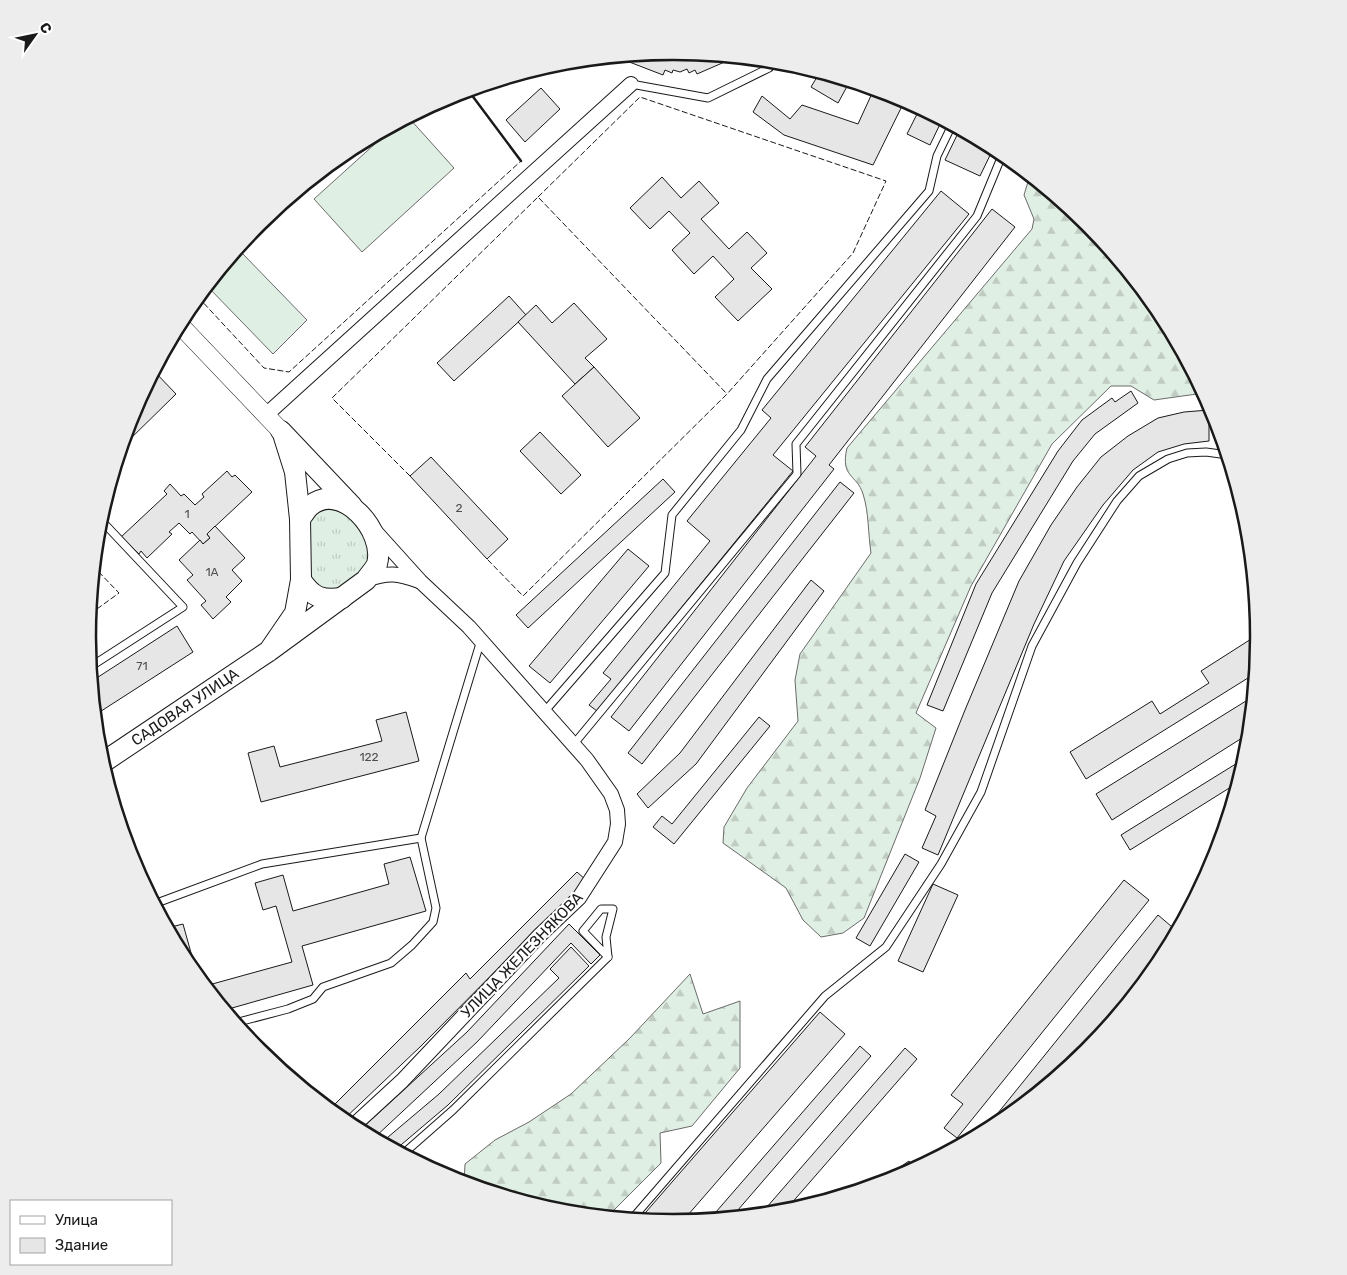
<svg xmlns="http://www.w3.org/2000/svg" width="1347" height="1275" font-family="Rubik,sans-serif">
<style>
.grass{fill:url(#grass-tufts);stroke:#6a6a6a}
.forest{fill:url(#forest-firs);stroke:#6a6a6a}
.garden{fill:#e0efe3;stroke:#6a6a6a}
.building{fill:#e6e6e6;stroke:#1a1a1a}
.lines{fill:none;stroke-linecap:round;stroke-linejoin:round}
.service-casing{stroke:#1a1a1a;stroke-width:9}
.minor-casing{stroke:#1a1a1a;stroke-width:16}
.tertiary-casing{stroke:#1a1a1a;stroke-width:19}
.secondary-casing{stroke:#1a1a1a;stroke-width:22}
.service{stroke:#fff;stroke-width:7}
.minor{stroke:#fff;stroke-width:14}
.tertiary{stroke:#fff;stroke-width:18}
.secondary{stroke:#fff;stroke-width:20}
.fence{stroke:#1a1a1a;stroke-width:1;stroke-dasharray:6 2.5;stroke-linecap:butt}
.wall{stroke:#1a1a1a;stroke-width:2.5}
.labels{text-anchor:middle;stroke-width:4;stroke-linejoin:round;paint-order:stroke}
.number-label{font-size:12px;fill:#4d4d4d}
.street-label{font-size:15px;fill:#1a1a1a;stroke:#fff}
.rim{fill:none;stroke:#1a1a1a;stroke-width:2.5}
</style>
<defs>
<pattern id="grass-tufts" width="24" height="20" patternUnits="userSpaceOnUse" patternTransform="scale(1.25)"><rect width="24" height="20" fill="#e0efe3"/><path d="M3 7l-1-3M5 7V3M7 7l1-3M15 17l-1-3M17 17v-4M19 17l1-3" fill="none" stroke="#c0ccc2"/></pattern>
<pattern id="forest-firs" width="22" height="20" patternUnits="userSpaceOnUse" patternTransform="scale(1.25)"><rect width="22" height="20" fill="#e0efe3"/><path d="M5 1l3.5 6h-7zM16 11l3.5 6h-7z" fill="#c0ccc2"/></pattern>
</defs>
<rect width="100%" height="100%" fill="#fff"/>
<path class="grass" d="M325 509C349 509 375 534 368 560 366 569 358 576 351 581 343 587 338 591 328 593L310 580 309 522 316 513Z"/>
<g class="forest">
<path d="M1030 175 1088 223 1099 236 1098 240 1115 256 1161 312 1204 393 1154 400 1131 386H1111L1052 444 971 586 916 713 936 728 920 778 864 918 843 933 821 937 803 920 786 888 723 843 724 827 747 788 798 721 795 680 800 654 871 553C868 534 869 512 863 494 857 474 840 478 847 448L1032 229 1034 219 1024 195Z"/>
<path d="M690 974 703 1014 740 1001V1068L692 1126 660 1133 661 1163 607 1217 559 1212 464 1184 465 1164 495 1140 529 1122 571 1094 630 1038Z"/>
</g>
<g class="garden">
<path d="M409 118 454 168 362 252 314 199 397 124Z"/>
<path d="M241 252 307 320 273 354 207 286Z"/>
</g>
<g class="building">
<path d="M674 51 680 53 736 57 697 74 695 70 689 73 687 69 680 72 673 70 672 73 665 70 663 75 619 58Z"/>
<path d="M820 72 850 81 838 103 811 87Z"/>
<path d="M541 88 560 109 525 142 506 120Z"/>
<path d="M874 89 905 100 873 165 784 135 753 112 762 96 790 119 802 105 858 124Z"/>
<path d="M920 108 942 120 930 145 907 134Z"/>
<path d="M960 129 994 147 980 176 945 160Z"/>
<path d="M1011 160 1027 173V174L1009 165Z"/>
<path d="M662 177 681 198 699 181 719 203 701 219 729 249 747 232 767 253 751 268 772 289 738 321 715 297 734 279 713 256 694 274 672 250 690 233 669 211 650 229 630 208Z"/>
<path d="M941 191 969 214 773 455 793 471 597 711 589 705 611 679 603 673 710 541 687 521 771 418 762 410Z"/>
<path d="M992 209 1015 227 829 465 834 469 629 731 611 717 816 456 805 447Z"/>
<path d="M509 296 526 315 454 381 437 363Z"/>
<path d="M574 303 607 339 585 358 594 367 575 384 518 322 536 305 552 323Z"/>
<path d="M594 367 640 418 608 447 562 396Z"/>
<path d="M154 371 176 394 122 447 132 413Z"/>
<path d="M1131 391 1138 403 1095 434 1073 461 992 593 943 711 927 705 976 584 1058 451 1082 420 1112 398 1115 402Z"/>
<path d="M1209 410V441L1184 444 1158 452 1133 470 1103 505 1064 561 1034 624 938 855 922 848 936 816 925 810 965 710 1019 581 1051 525 1077 487 1101 457 1128 436 1158 418 1184 412Z"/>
<path d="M540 432 581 475 561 494 520 451Z"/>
<path d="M431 457 508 539 487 559 410 476Z"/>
<path d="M227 471 232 477 235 475 252 492 207 534 210 538 203 544 192 532 190 534 179 523 169 532 172 534 147 558 141 551 139 554 121 537 167 494 164 491 170 484 181 496 184 494 195 505 204 497 202 494Z"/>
<path d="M663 479 675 492 528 628 516 615Z"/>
<path d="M840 482 854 493 642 764 628 753Z"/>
<path d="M215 526 245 558 232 570 242 581 226 597 231 602 213 619 201 605 206 601 187 580 193 575 179 560 200 540 203 544 210 538 207 534Z"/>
<path d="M628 549 649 566 550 683 529 666Z"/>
<path d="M811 580 824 591 696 764 648 808 637 794 680 753Z"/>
<path d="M177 626 193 652 95 715 92 681Z"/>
<path d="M1259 634 1256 673 1086 779 1070 752 1152 701 1160 714 1209 683 1201 671Z"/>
<path d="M1254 696 1250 733 1112 820 1096 794Z"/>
<path d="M406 712 419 761 261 802 248 753 274 746 280 767 382 741 376 720Z"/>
<path d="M759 717 770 726 674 844 653 827 662 816 672 824Z"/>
<path d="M1247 757 1239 782 1130 850 1121 835Z"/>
<path d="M905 854 919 862 870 946 856 938Z"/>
<path d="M410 857 426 911 302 946 313 985 225 1010 205 986 292 962 276 906 263 910 255 883 283 875 293 911 389 884 384 864Z"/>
<path d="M577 872 586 880 421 1046 342 1121 329 1110 466 973 470 979Z"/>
<path d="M1124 880 1149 900 957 1138 944 1128 963 1104 951 1095Z"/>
<path d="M933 884 958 895 923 972 898 961Z"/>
<path d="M1158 915 1178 932 1163 960 1117 1016 1088 1052 999 1125 981 1134Z"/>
<path d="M183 924 198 978 186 963 167 928Z"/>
<path d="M569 924 600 955 591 964 571 943 477 1042 373 1139 359 1131 467 1032Z"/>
<path d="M571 947 589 966 448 1105 395 1150 381 1143 439 1094 559 978 550 969Z"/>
<path d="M820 1012 845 1034 681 1223 639 1220Z"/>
<path d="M860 1046 871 1056 731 1218 709 1220Z"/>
<path d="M905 1048 917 1059 783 1213 760 1215Z"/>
<path d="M909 1161 915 1170 898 1179 869 1188Z"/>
</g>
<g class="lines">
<defs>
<g id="service">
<path d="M631 84 708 98 769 68 766 60"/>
<path d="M90 667 183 607 100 519"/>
<path d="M545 711 665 573 672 515 741 430 767 379 929 191 937 156 952 125"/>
<path d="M573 745 797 474 796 444 977 216 1003 153"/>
<path d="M154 904 262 864 421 838 481 640"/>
<path d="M601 909H613L606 937 608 957 583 931Z"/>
<path d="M235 1023 288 1009 313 999 323 987 391 963 412 945 433 922 436 908 421 838"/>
<path d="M403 1154 453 1110 608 957"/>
<path d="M631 1220 825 996 886 947 941 864 981 792 1032 646 1077 563 1117 501 1139 476 1168 459 1187 453 1206 452 1228 455"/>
</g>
<g id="minor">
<path d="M266 415 631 84"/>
<path d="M366 580C388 572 398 573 419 581"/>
<path d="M352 1127 402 1081 540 935 579 898 615 842 618 824 617 810 611 794 587 760 469 627 420 581 374 530"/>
</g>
<path id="tertiary" d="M179 324 281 431"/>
<g id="secondary">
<path d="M281 431 352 506"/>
<path d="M284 437 295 472 300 519"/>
<path d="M301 580C312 597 322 601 342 598"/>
<path d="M102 763 269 651 366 580C369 575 375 569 377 564 386 531 341 480 310 506 306 510 303 515 300 519L301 580 295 613 269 651"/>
</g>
</defs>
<use href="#service" class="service-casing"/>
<use href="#minor" class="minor-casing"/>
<use href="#tertiary" class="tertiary-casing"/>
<use href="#secondary" class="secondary-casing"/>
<use href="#service" class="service"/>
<use href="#minor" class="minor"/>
<use href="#tertiary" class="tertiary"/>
<use href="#secondary" class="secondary"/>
<g class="fence">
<path d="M538 197 640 97 886 181 853 253 727 394"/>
<path d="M198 297 264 368 289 372 521 161"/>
<path d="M410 476 332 398 538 197 727 394 523 596 487 559"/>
<path d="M90 614 119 593 94 567"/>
</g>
<path class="wall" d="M468 90 521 161"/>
</g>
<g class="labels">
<g class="number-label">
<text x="459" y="512">2</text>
<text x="187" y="518">1</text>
<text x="212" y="576">1А</text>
<text x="142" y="670">71</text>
<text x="369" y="761">122</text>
</g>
<g class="street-label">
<text transform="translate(185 707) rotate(-34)" y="5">САДОВАЯ УЛИЦА</text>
<text transform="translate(522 955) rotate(-46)" y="5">УЛИЦА ЖЕЛЕЗНЯКОВА</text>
</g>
</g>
<path d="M0 0H1347V1275H0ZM96 637a577 577 0 1 1 1154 0a577 577 0 1 1-1154 0Z" fill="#ededed" fill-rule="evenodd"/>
<path class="rim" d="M96 637a577 577 0 1 1 1154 0a577 577 0 1 1-1154 0Z"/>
<rect x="10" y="1200" width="162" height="65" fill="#ffffff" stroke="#a3a3a3"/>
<rect x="20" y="1216" width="25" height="8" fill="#ffffff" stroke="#a3a3a3"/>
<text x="55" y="1225" font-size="15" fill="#1a1a1a">Улица</text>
<rect x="20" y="1238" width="25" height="15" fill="#e6e6e6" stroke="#a3a3a3"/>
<text x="55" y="1250" font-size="15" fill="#1a1a1a">Здание</text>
<g transform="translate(35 35) rotate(57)" stroke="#ffffff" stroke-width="4" paint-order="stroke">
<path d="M0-4L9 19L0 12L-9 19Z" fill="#1a1a1a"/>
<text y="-8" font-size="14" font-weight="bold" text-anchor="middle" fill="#1a1a1a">С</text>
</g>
</svg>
